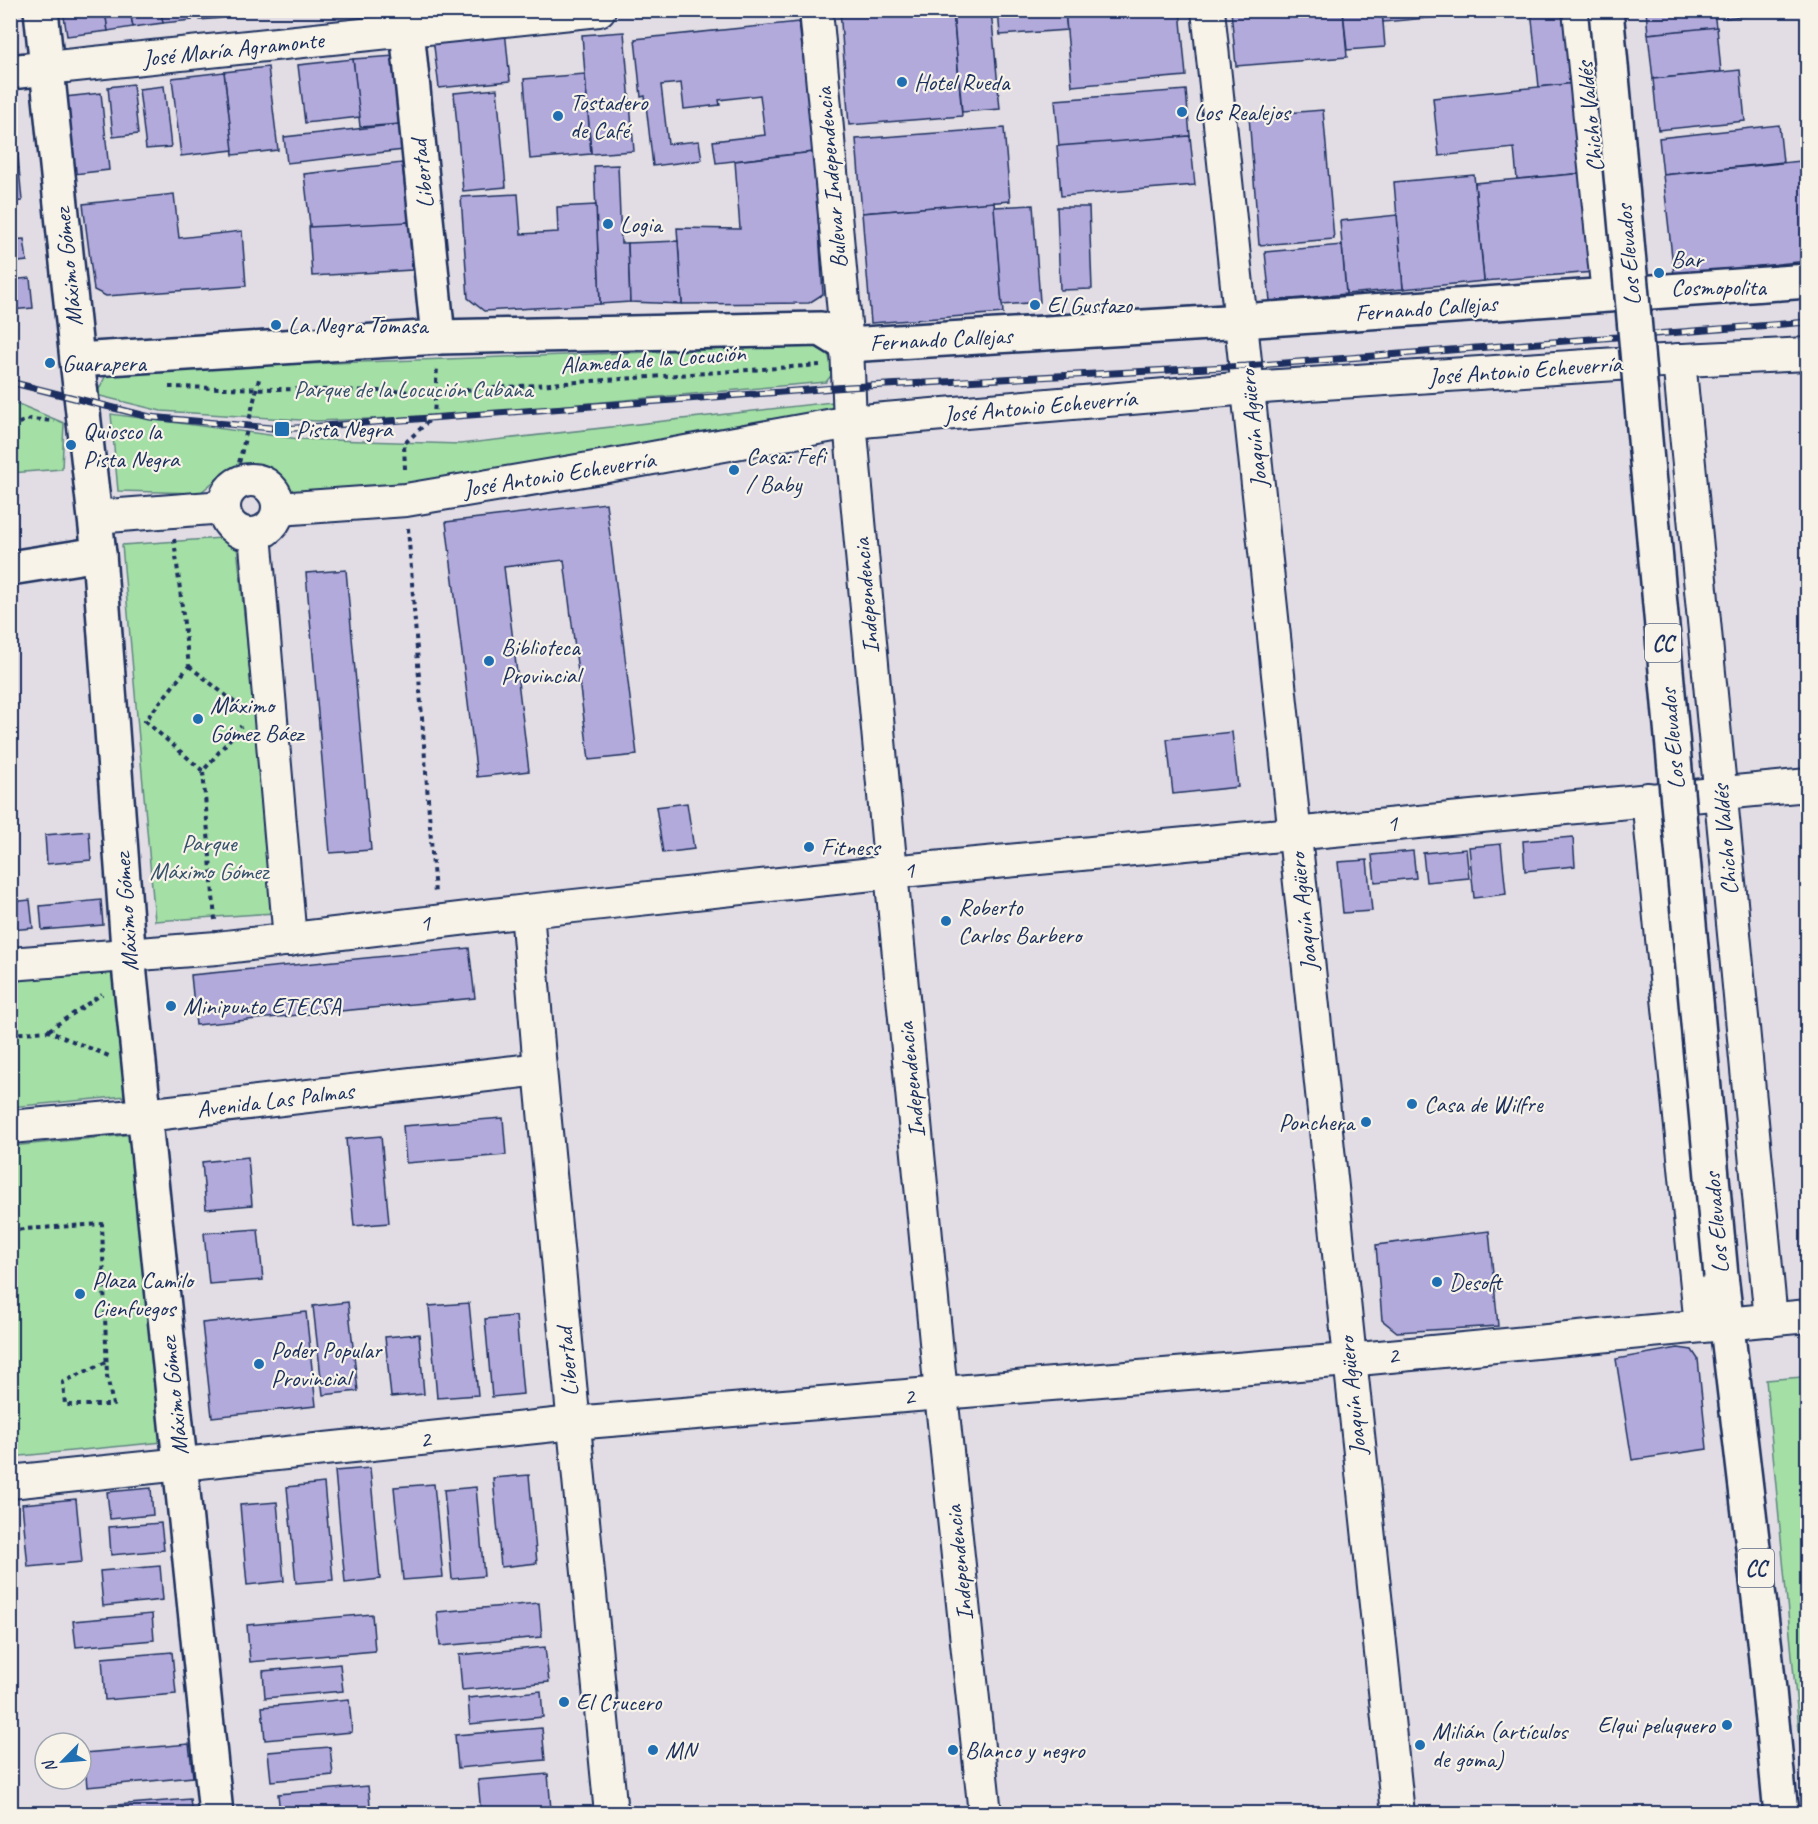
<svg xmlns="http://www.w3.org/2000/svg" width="1818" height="1824" font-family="Caveat,sans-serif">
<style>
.green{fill:#a4dfa5;stroke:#608782;stroke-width:1.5}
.building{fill:#b2aadb;stroke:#1b2f5e;stroke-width:1.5}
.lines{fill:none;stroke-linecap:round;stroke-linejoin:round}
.street-casing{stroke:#1b2f5e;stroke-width:36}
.secondary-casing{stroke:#1b2f5e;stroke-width:38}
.primary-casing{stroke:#1b2f5e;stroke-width:38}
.path{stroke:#1b2f5e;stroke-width:4;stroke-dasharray:4.5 4.5;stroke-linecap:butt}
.street{stroke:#f7f3e8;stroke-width:32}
.secondary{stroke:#f7f3e8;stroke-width:33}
.primary{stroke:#f7f3e8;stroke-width:33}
.rail-casing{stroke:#1b2f5e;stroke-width:7}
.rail{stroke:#f7f3e8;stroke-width:4.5;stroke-dasharray:14;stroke-linecap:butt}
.primary-bridge-casing{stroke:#1b2f5e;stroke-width:38;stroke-linecap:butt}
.primary-bridge{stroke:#f7f3e8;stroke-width:33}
.poi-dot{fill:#1f6fb2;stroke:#f7f3e8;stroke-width:2}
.labels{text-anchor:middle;stroke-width:4.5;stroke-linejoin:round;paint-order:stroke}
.shield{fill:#f7f3e8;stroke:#5d6a87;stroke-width:1.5}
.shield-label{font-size:22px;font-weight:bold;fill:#1b2f5e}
.street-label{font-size:24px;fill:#1b2f5e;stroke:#f7f3e8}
.poi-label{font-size:24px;fill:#1b2f5e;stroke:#f7f3e8;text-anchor:start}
.park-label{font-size:24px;fill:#36526c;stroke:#f7f3e8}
</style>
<rect width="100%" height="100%" fill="#e2dde4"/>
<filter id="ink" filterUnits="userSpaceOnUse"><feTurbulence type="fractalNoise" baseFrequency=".0167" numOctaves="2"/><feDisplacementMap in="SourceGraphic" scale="12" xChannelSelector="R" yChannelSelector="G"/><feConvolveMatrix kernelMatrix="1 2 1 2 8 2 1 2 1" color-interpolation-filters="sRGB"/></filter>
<g filter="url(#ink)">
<g class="green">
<path d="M818 346 827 351 834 372 826 382 446 416 316 421 161 411 96 395 108 371Z"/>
<path d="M11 401 64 423 62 469 11 473Z"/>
<path d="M832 402 833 412 432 487 295 494 265 469 224 473 200 493 118 491 111 414 299 439 460 444Z"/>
<path d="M236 537 275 913 155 921 122 545Z"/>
<path d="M115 969 126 1096 11 1107V977Z"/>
<path d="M136 1134 163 1442 11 1457V1146Z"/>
<path d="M1802 1377 1808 1395 1807 1814 1766 1380Z"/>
</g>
<g class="building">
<path d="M63 10H105L108 31 67 36Z"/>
<path d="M105 10H130L133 27 108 31Z"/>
<path d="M130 10H161L163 23 133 27Z"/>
<path d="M161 10H191L192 20 163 23Z"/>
<path d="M199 10H220L221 18 200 20Z"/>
<path d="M840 10H953L962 116 849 125Z"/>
<path d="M953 10H991L1000 109 962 112Z"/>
<path d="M998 10H1065L1067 30 1000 35Z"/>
<path d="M1065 10H1180L1186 76 1072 86Z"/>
<path d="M1231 10H1343L1347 57 1236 66Z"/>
<path d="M1343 10H1382L1385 47 1347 50Z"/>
<path d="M1382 10H1484V13L1383 22Z"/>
<path d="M1531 10H1568L1576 83 1539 87Z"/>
<path d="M1646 10H1714L1716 28 1648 34Z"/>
<path d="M1725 10H1767V13L1726 18Z"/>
<path d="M799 22 814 152 716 163 713 141 765 135 760 95 719 100 720 105 684 109 681 83 661 85 668 144 699 141 702 160 653 166 645 96 641 97 635 39Z"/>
<path d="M1717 27 1721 72 1653 79 1648 34Z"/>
<path d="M505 30 510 81 439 88 433 38Z"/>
<path d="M624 32 634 151 591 154 582 35Z"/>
<path d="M395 56 401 124 360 127 353 59Z"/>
<path d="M353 59 360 117 305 123 298 65Z"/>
<path d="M268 67 278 150 233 155 224 72Z"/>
<path d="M1740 70 1745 121 1658 130 1653 79Z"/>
<path d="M224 72 233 150 181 156 172 78Z"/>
<path d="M585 74 591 154 530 159 524 79Z"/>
<path d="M1576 83 1585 173 1517 179 1514 148 1439 156 1433 98Z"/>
<path d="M133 84 138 134 113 137 108 87Z"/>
<path d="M164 86 171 147 146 149 139 89Z"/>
<path d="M497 89 506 187 463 191 454 93Z"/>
<path d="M1186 90 1190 136 1059 147 1055 100Z"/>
<path d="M101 93 109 170 74 174 65 97Z"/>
<path d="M10 94H13L16 126H10Z"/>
<path d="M1323 110 1334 239 1259 245 1249 116Z"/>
<path d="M401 124 404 150 287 163 284 137Z"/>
<path d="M1779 125 1783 162 1663 175 1659 138Z"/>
<path d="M1004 128 1010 201 862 213 856 139Z"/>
<path d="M1190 136 1195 185 1061 196 1057 146Z"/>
<path d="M17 139 19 168 10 169V140Z"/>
<path d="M814 152 823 294 809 303 682 304 677 228 740 229 735 161Z"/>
<path d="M1801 161 1808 216V261L1674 275 1663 175Z"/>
<path d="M402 163 409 222 311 233 304 174Z"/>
<path d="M618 165 621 243H628L630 302 600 304 594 166Z"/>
<path d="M19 168 22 201 10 202V169Z"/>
<path d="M1585 173 1594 272 1484 281 1475 183Z"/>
<path d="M1474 175 1484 281 1403 289 1394 182Z"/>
<path d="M174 194 179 238 242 231 246 286 106 296 94 290 83 204Z"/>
<path d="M518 194 521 234 558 232 557 207 596 205 600 304 484 311 468 298 461 197Z"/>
<path d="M994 202 1003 313 871 323 862 213Z"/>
<path d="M1033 205 1040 302 1002 305 994 207Z"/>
<path d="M1057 207H1089L1092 289 1060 290Z"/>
<path d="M1397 215 1403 289 1346 294 1340 221Z"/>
<path d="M409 222 412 270 312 276 309 227Z"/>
<path d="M24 239 27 261 10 263V240Z"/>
<path d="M678 241 682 304 630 302 628 243Z"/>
<path d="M1342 245 1346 294 1270 301 1265 252Z"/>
<path d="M30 278 33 308 10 310V280Z"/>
<path d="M606 503 637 755 589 760 564 560 504 567 529 771 477 777 446 522Z"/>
<path d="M346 570 371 850 330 853 306 573Z"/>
<path d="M1232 732 1238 787 1173 794 1167 739Z"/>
<path d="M687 803 694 849 663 853 656 807Z"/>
<path d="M89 831 91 860 47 864 45 835Z"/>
<path d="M1573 837 1575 866 1525 871 1523 841Z"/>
<path d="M1501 844 1506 894 1474 898 1469 847Z"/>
<path d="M1466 849 1469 878 1426 882 1423 853Z"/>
<path d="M1413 851 1416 878 1375 882 1372 855Z"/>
<path d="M1367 860 1372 911 1343 913 1338 862Z"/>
<path d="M30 900 33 928 10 930V902Z"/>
<path d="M101 900 103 925 42 930 40 906Z"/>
<path d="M469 948 475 998 196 1025 191 975Z"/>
<path d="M503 1118 506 1155 406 1163 403 1126Z"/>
<path d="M381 1136 389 1223 354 1226 346 1139Z"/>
<path d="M248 1157 252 1205 206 1209 202 1162Z"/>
<path d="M258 1229 263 1280 209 1284 204 1233Z"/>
<path d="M1489 1231 1498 1326 1397 1332 1382 1320 1376 1245Z"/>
<path d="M348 1302 358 1391 323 1395 313 1306Z"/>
<path d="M469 1303 478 1395 437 1398 429 1306Z"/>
<path d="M306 1312 316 1406 212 1417 202 1323Z"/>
<path d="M516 1316 523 1394 492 1397 485 1319Z"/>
<path d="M419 1334 424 1394 391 1397 385 1337Z"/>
<path d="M1678 1348 1692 1350 1698 1359 1707 1449 1632 1460 1616 1359Z"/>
<path d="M370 1468 380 1579 345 1583 335 1471Z"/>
<path d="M529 1475 537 1563 501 1567 493 1478Z"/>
<path d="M324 1483 333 1580 296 1583 287 1487Z"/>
<path d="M434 1484 443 1577 403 1580 394 1487Z"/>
<path d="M476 1487 484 1576 452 1579 444 1490Z"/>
<path d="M151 1488 153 1515 110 1519 107 1492Z"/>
<path d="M76 1499 82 1562 28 1567 22 1504Z"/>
<path d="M277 1502 284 1581 247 1585 240 1505Z"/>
<path d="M161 1523 164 1550 111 1555 109 1527Z"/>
<path d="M160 1566 163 1600 103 1606 100 1571Z"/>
<path d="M539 1603 542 1637 440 1646 437 1612Z"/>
<path d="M152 1614 154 1640 76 1647 73 1621Z"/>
<path d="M372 1614 375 1651 250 1662 247 1625Z"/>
<path d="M545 1647 549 1682 462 1690 459 1655Z"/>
<path d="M172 1652 176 1694 105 1700 102 1658Z"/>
<path d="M340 1664 343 1691 265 1698 263 1671Z"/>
<path d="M541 1691 543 1717 470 1724 468 1698Z"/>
<path d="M349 1699 352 1732 265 1740 262 1707Z"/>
<path d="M542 1728 545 1760 458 1768 455 1735Z"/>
<path d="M189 1744 193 1777 87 1787 84 1753Z"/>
<path d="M330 1747 333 1775 271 1781 268 1752Z"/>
<path d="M548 1774 551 1809 481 1814 478 1780Z"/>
<path d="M368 1786 371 1814H280L278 1794Z"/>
<path d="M190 1799 192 1814H93L92 1807Z"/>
</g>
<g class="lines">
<defs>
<g id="street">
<path d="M816 10 847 345 850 422 891 872 941 1394 985 1814"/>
<path d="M1208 10C1273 611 1331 1213 1398 1814"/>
<path d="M1579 10 1608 295"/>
<path d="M47 68 599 10"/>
<path d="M1679 360 1771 1320"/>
<circle cx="251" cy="507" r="27"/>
<path d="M278 509 406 500 636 461 850 422 1248 388 1663 361 1808 354"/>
<path d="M95 517 224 507"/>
<path d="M255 534 290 940"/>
<path d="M1648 799 1701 1326"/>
<path d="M527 911 540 1069 611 1814"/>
<path d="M10 964 217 948 527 911 891 872 1808 785"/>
<path d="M10 1127 145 1115 540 1069"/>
<path d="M10 1482 573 1423 1348 1360 1808 1316"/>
</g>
<g id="secondary">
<path d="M41 10 77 360 99 554 130 975 216 1814"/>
<path d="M405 10 438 337"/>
<path d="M10 72 47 68"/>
<path d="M77 360 438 337 821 329 847 345 1242 321 1808 281"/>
<path d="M10 568 99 554"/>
</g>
<path id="primary" d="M1721 1276 1765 1649 1781 1814"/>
</defs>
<use href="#street" class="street-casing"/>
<use href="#secondary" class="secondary-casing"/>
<use href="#primary" class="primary-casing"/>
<g class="path">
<path d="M169 387 436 392 820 365"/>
<path d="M10 426 30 419 54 421"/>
<path d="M405 469 404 444 434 416 437 367"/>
<path d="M235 480 259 379"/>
<path d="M408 528 435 894"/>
<path d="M174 539 189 666 145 721 203 771"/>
<path d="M189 666 239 706"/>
<path d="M215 920 203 771 241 726"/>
<path d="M49 1030 102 994"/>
<path d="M10 1034 48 1031 109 1056"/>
<path d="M10 1230 102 1224 107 1376 113 1405H65L63 1382 106 1362"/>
</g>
<use href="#street" class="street"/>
<use href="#secondary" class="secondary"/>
<use href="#primary" class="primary"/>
<defs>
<path id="rail" d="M10 382 150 417 282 429 848 387 1246 366 1808 322"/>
</defs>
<use href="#rail" class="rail-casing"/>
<use href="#rail" class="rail"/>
<defs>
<path id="primary-bridge" d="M1606 10 1721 1276"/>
</defs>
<use href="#primary-bridge" class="primary-bridge-casing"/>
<use href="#primary-bridge" class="primary-bridge"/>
</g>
</g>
<g class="poi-dot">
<circle cx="902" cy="82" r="6"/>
<circle cx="1182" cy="112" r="6"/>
<circle cx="558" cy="116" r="6"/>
<circle cx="608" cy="224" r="6"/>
<circle cx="1659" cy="273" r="6"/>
<circle cx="1035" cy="305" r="6"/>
<circle cx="276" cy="325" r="6"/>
<circle cx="50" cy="363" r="6"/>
<rect x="274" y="421" width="16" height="16" rx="3"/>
<circle cx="71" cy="445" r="6"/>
<circle cx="734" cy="470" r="6"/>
<circle cx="489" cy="661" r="6"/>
<circle cx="198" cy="719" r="6"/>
<circle cx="809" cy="847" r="6"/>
<circle cx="946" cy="921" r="6"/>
<circle cx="171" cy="1006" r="6"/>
<circle cx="1412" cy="1104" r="6"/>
<circle cx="1366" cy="1122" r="6"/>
<circle cx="1437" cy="1282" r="6"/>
<circle cx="80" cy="1294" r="6"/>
<circle cx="259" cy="1364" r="6"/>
<circle cx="564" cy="1702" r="6"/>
<circle cx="1727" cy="1725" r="6"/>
<circle cx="1420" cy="1745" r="6"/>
<circle cx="653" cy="1750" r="6"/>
<circle cx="953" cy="1750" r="6"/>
</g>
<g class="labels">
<g class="shield">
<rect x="1645" y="624" width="36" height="38" rx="4.5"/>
<rect x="1738" y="1549" width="36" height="38" rx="4.5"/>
</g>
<g class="shield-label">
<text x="1663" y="651">CC</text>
<text x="1756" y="1576">CC</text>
</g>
<g class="street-label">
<text transform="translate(233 49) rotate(-6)" y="8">José María Agramonte</text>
<text transform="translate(1590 117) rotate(-96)" y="8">Chicho Valdés</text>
<text transform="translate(422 174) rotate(-96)" y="8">Libertad</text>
<text transform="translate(831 178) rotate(-95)" y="8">Bulevar Independencia</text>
<text transform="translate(1628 255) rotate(-95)" y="8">Los Elevados</text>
<text transform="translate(68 267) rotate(-96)" y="8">Máximo Gómez</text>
<text transform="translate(1426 308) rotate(-4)" y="8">Fernando Callejas</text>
<text transform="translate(941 339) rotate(-3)" y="8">Fernando Callejas</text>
<text transform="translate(653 359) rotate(-4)" y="8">Alameda de la Locución</text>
<text transform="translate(1525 370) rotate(-4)" y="8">José Antonio Echeverría</text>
<text transform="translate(1040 406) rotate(-5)" y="8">José Antonio Echeverría</text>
<text transform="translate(1253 429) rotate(-96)" y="8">Joaquín Agüero</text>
<text transform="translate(559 474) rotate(-9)" y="8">José Antonio Echeverría</text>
<text transform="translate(866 596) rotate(-95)" y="8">Independencia</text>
<text transform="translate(1672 739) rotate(-95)" y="8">Los Elevados</text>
<text transform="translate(1392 823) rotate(-5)" y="8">1</text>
<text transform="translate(1725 840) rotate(-95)" y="8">Chicho Valdés</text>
<text transform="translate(909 870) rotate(-6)" y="8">1</text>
<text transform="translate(126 912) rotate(-94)" y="8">Máximo Gómez</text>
<text transform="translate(1303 912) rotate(-96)" y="8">Joaquín Agüero</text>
<text transform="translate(425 923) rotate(-7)" y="8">1</text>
<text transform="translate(911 1080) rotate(-96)" y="8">Independencia</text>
<text transform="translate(275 1100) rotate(-7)" y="8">Avenida Las Palmas</text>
<text transform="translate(1716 1223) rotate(-95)" y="8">Los Elevados</text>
<text transform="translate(1393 1355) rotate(-5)" y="8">2</text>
<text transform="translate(567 1362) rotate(-95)" y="8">Libertad</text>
<text transform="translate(174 1396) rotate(-96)" y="8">Máximo Gómez</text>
<text transform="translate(909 1396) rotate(-5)" y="8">2</text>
<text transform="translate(1352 1396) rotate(-96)" y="8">Joaquín Agüero</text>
<text transform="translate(425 1439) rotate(-6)" y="8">2</text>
<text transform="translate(959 1563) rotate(-96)" y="8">Independencia</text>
</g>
<g class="poi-label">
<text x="914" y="90">Hotel Rueda</text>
<text x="570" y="110">Tostadero<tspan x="570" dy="28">de Café</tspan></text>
<text x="1194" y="120">Los Realejos</text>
<text x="620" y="232">Logia</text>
<text x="1671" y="267">Bar<tspan x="1671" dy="28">Cosmopolita</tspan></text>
<text x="1047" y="313">El Gustazo</text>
<text x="288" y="333">La Negra Tomasa</text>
<text x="62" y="371">Guarapera</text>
<text x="296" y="437">Pista Negra</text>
<text x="83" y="439">Quiosco la<tspan x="83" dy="28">Pista Negra</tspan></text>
<text x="746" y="464">Casa: Fefi<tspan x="746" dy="28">/ Baby</tspan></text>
<text x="501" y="655">Biblioteca<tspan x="501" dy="28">Provincial</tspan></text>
<text x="210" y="713">Máximo<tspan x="210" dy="28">Gómez Báez</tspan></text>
<text x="821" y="855">Fitness</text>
<text x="958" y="915">Roberto<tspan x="958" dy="28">Carlos Barbero</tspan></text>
<text x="183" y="1014">Minipunto ETECSA</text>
<text x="1424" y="1112">Casa de Wilfre</text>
<text x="1354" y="1130" text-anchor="end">Ponchera</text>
<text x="92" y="1288">Plaza Camilo<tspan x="92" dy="28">Cienfuegos</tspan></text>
<text x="1449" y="1290">Desoft</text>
<text x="271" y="1358">Poder Popular<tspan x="271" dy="28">Provincial</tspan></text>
<text x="576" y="1710">El Crucero</text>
<text x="1715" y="1733" text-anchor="end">Elqui peluquero</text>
<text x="1432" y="1739">Milián (artículos<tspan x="1432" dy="28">de goma)</tspan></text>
<text x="665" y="1758">MN</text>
<text x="965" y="1758">Blanco y negro</text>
</g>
<g class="park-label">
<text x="413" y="397">Parque de la Locución Cubana</text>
<text x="209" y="851">Parque<tspan x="209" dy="28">Máximo Gómez</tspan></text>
</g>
</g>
<rect width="1818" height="1824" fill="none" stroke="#f7f3e8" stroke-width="36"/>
<rect x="18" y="18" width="1782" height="1788" fill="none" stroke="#1b2f5e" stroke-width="2" filter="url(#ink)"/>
<g transform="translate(63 1761) rotate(245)"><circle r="28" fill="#f7f3e8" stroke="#9fa5b1" stroke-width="1.5"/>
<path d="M0-4.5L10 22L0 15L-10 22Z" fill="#1f6fb2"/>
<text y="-9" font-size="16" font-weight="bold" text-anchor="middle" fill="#1b2f5e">N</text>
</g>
</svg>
